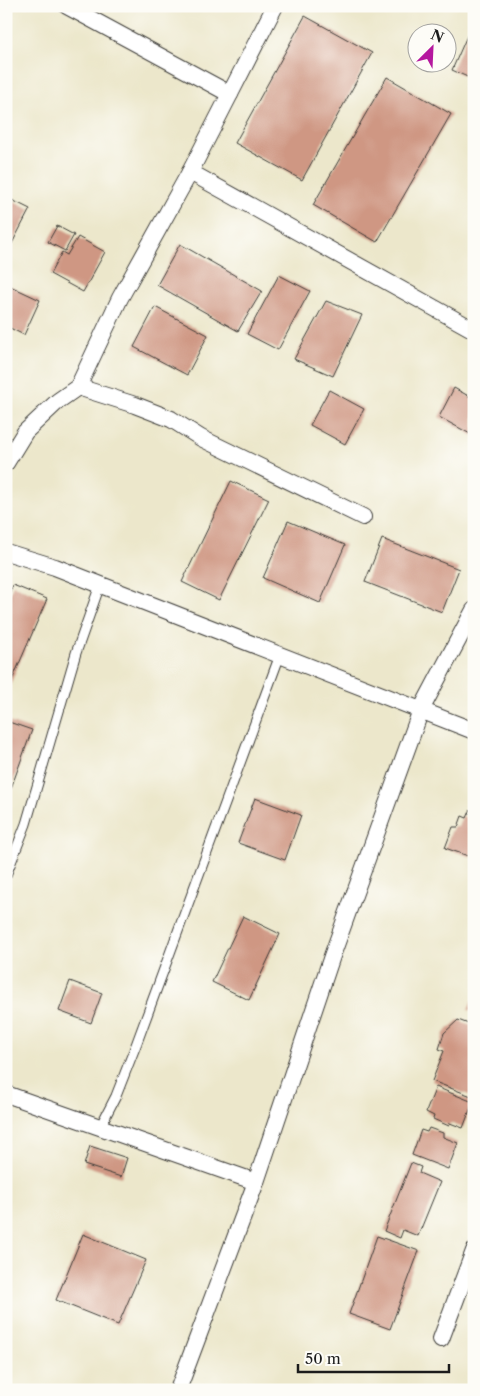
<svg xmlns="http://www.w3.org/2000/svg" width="480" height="1396" font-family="'Libre Caslon Text',serif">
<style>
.building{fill:#cf9783}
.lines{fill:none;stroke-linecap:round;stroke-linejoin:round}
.service-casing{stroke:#3b3a36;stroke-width:11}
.minor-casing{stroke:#3b3a36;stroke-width:18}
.service{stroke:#fff;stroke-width:9}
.minor{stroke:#fff;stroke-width:16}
</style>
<rect width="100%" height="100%" fill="#fdfcf7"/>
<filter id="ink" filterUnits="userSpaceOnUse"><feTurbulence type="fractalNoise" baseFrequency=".02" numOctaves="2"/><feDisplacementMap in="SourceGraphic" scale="10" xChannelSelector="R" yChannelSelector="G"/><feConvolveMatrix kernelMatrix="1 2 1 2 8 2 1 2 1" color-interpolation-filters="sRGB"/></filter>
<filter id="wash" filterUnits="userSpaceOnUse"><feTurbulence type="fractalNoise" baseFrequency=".0096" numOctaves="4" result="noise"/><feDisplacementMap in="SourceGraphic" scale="20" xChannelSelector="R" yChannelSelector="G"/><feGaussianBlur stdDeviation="1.12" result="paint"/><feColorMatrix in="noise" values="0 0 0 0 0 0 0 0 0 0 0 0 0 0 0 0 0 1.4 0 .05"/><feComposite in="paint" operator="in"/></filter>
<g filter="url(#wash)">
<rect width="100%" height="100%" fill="#ece7cb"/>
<g id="blocks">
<g class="building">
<path d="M305 16 372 53 302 180 235 143Z"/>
<path d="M474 20V80L452 70Z"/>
<path d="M387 77 451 114 377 242 313 205Z"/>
<path d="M6 197 30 209 6 255Z"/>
<path d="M57 226 74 235 65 251 48 242Z"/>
<path d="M78 237 105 252 83 292 50 274 62 252 67 255Z"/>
<path d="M180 244 262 291 238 331 157 285Z"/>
<path d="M279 275 310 291 278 350 247 334Z"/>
<path d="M6 284 40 300 24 335 6 326Z"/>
<path d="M326 301 362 315 333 376 294 359Z"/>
<path d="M155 307 208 335 187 375 134 347Z"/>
<path d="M454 388 474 399V436L439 417Z"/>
<path d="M329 390 364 409 345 444 310 425Z"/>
<path d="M231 481 269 499 219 600 182 582Z"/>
<path d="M288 521 345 545 320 603 263 578Z"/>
<path d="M382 539 459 569 442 612 365 582Z"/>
<path d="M13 585 47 599 6 694V601Z"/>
<path d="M6 721 32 730 6 802Z"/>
<path d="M255 798 301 815 285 860 238 843Z"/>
<path d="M471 809 474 810V858L445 848 453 827H458L462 816 467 818Z"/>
<path d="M243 916 280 934 249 1000 212 982Z"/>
<path d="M70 981 102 993 91 1023 59 1011Z"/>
<path d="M474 997V1012L468 1010Z"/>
<path d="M458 1020 474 1026V1097L432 1081 444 1051 439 1049 444 1033Z"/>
<path d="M436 1087 473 1102 463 1128 450 1123 449 1126 433 1119 434 1116 426 1112Z"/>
<path d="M429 1128 443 1133V1137L458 1143 448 1169 412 1155 421 1130 427 1132Z"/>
<path d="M90 1146 127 1158 121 1177 84 1165Z"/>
<path d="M411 1163 421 1167 419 1173 440 1182 418 1236 403 1230 400 1238 384 1231Z"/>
<path d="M83 1234 146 1260 118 1325 56 1300Z"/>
<path d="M377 1236 419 1251 390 1329 349 1314Z"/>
</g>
</g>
</g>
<g filter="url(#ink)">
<use href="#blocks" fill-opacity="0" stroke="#3b3a36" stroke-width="1"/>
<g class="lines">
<defs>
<g id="service">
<path d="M6 875 26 824 76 653 100 585"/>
<path d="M100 1127 116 1096 136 1045 280 655"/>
</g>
<g id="minor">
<path d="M67 6 230 94 275 6"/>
<path d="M190 172 474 330"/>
<path d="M78 387 135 405 171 419 201 438 363 517"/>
<path d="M6 463 25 432 58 401 78 387 120 298 190 172 230 94"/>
<path d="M6 552 55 567 474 731"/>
<path d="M6 1094 256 1182"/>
<path d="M441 1339 474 1251"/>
<path d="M178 1390 256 1182 332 956 421 710 474 610"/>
</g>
</defs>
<use href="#service" class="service-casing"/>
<use href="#minor" class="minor-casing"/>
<use href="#service" class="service"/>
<use href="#minor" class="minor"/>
</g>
</g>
<rect width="480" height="1396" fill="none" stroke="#fdfcf7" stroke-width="25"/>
<g transform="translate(432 48) rotate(24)"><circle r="24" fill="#fdfcf7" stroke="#a3a29f"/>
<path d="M0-4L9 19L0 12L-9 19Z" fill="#b5179e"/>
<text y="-8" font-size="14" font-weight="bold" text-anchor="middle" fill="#1c1c1c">N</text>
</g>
<path d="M298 1364v8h151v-8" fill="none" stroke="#1c1c1c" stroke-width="2.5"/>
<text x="305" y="1364" font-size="15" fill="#1c1c1c" stroke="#fdfcf7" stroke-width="4" paint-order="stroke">50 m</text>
</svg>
